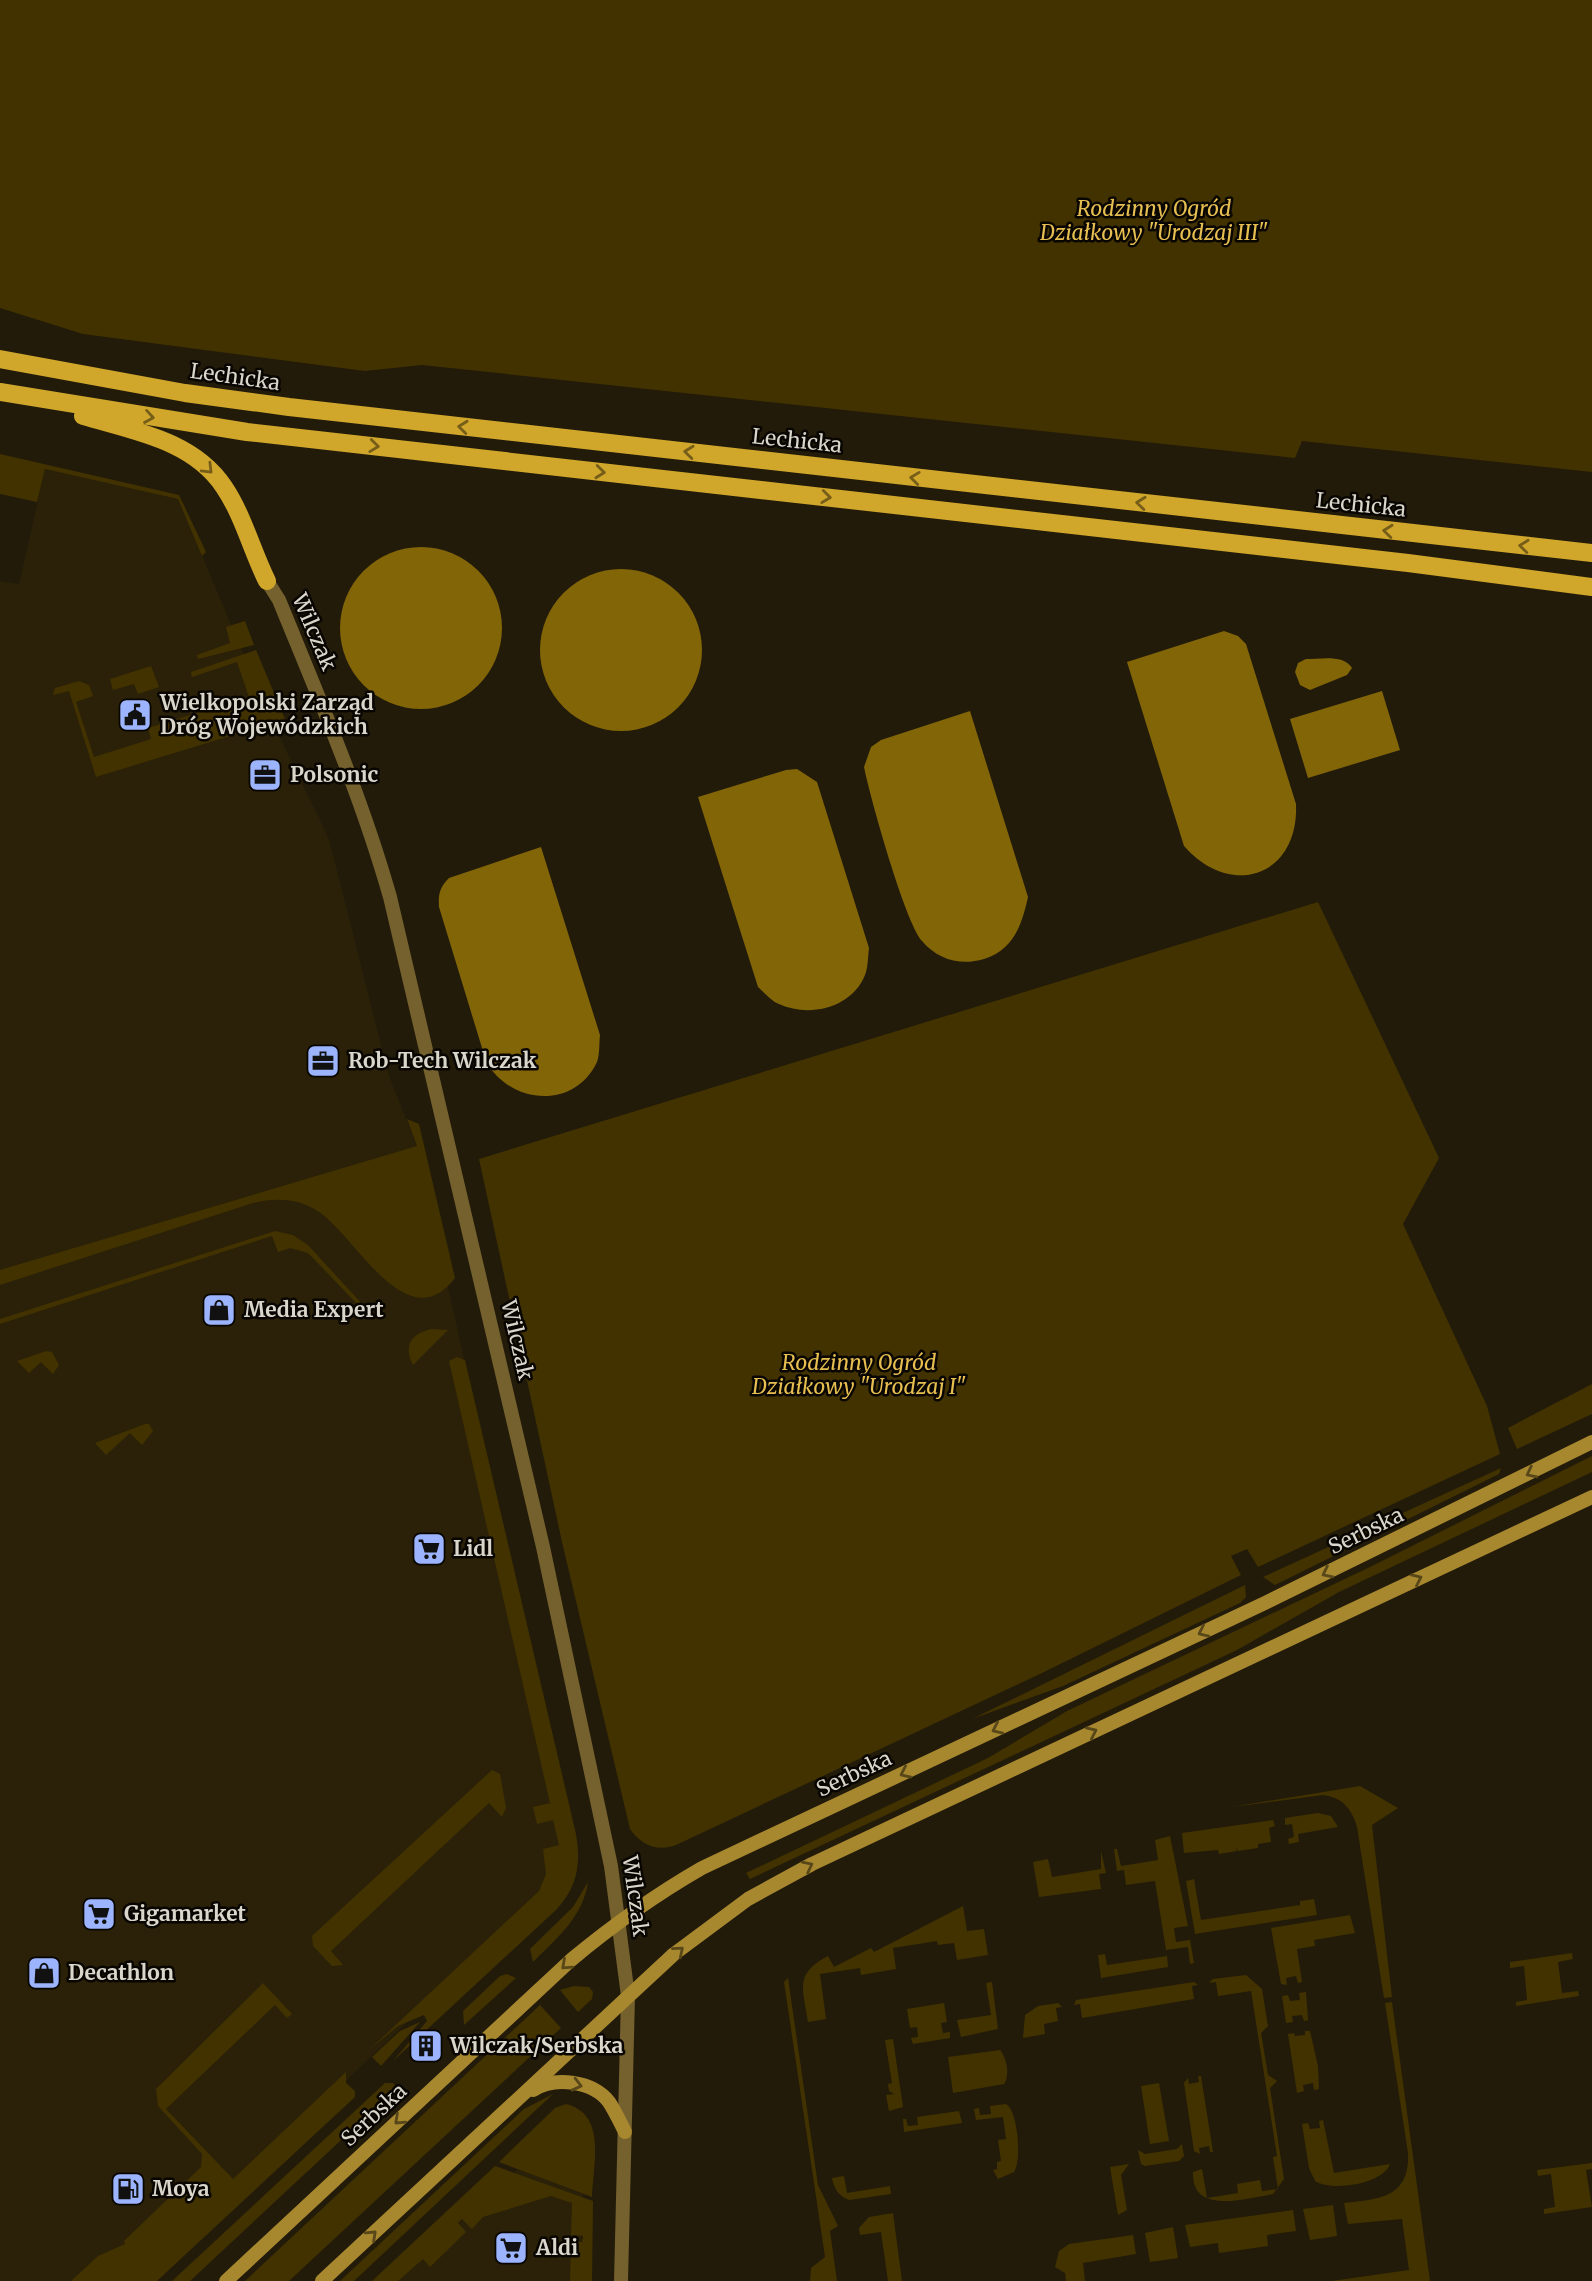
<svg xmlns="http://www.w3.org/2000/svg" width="1592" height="2281" font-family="Merriweather,serif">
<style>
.built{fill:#2a2108}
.green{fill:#423200}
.water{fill:#826507}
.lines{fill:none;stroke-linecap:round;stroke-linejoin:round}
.street{stroke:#75612e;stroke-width:14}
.secondary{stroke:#a8882f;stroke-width:14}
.primary{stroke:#d0a62b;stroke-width:18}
.oneway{stroke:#765e19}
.oneway2{stroke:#584718}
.labels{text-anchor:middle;stroke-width:5;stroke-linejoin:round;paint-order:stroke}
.park-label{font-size:21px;font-style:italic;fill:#e7bf51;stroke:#090602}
.street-label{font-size:21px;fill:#dad6cb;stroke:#090602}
.poi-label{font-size:21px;font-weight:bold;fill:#dad6cb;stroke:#090602;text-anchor:start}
</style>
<rect width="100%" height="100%" fill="#221b0a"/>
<g class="built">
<path d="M45 469 178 499 273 723 329 839 389 1076 417 1146 570 1838 538 1898 135 2281H0V581L19 584Z"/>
<path d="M518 2169 583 2194 580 2281H396Z"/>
</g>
<g class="green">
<path d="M0 0H1592V472L1302 441 1295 458 422 365 365 371 83 334 0 308Z"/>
<path d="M0 454 179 495 206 552 202 556 178 499 45 469 37 502 0 494Z"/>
<path d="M245 621 254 645 198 659 197 655 230 643 226 627Z"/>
<path d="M256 650 285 719 96 777 69 691 53 695 55 688 79 681 89 685 93 696 76 702 94 757 151 739 148 728 249 697 237 662 192 677 191 672Z"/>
<path d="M151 666 159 687 138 694 134 684 113 690 110 679Z"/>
<path d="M1318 902 1439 1158 1403 1224 1487 1406 1500 1454 1258 1567 1247 1549 1231 1556 1241 1575 1040 1674 676 1845C657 1852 641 1845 630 1829L562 1542 479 1159Z"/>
<path d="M407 1119 419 1124 455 1278C406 1342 354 1232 316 1210 296 1198 275 1198 253 1203L0 1285V1270L417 1146Z"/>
<path d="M275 1231 293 1235 308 1245 364 1306 360 1307 308 1253 290 1248 278 1252 272 1236 0 1324V1319Z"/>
<path d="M431 1329 448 1330 413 1365C403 1346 411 1334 431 1329Z"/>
<path d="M46 1351 52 1352 59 1365 53 1374 41 1362 29 1373 17 1361Z"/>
<path d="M457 1357 465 1360 576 1834C581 1863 578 1886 557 1909L393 2061 427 2021 424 2015 398 2026 369 2050 539 1891 546 1874 543 1849 559 1845 553 1820 537 1824 533 1807 550 1803 449 1361Z"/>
<path d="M1592 1384V1414L1517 1449 1508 1428Z"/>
<path d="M145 1424H149L153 1431 142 1445 130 1433 106 1455 95 1443Z"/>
<path d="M1592 1456V1472L1339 1592 1237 1650 750 1879 746 1873 988 1758 1067 1711 1370 1567Z"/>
<path d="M1501 1468 1499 1474 1275 1585 1263 1577Z"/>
<path d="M1245 1585 1246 1597 1240 1603 1063 1686 972 1719Z"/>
<path d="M492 1770 500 1774 506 1808 502 1817 489 1803 331 1951 343 1965 332 1966 313 1946 312 1936Z"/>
<path d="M1360 1786 1398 1808 1372 1825 1392 1997 1384 1998 1357 1827C1352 1809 1342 1797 1323 1795L1231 1807Z"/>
<path d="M1318 1813 1331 1816 1338 1827 1298 1834 1299 1842 1289 1844 1288 1839 1294 1837 1292 1824 1285 1825V1818Z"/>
<path d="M1273 1820 1275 1826 1269 1828 1271 1842 1258 1844V1848L1238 1851 1236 1847 1237 1851 1219 1854 1218 1850 1184 1853 1182 1833Z"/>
<path d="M1170 1836 1188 1926 1174 1928 1176 1942 1190 1940 1194 1963 1190 1964 1188 1947 1166 1950 1155 1881 1126 1885 1124 1870 1117 1871 1114 1849H1117L1121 1866 1158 1860 1155 1840Z"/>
<path d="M1101 1851 1106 1873 1099 1874 1101 1889 1039 1897 1033 1862 1048 1859 1052 1877 1101 1869Z"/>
<path d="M1194 1879 1201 1920 1300 1905V1901L1314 1899 1317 1915 1195 1934 1186 1881Z"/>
<path d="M588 1882C583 1917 557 1938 533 1962L530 1949 573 1907Z"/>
<path d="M963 1906 967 1931 984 1929 988 1955 957 1960 954 1943 938 1945 937 1941 893 1948 896 1969 861 1975 860 1968 820 1974 826 2019 808 2022C803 1988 794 1974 828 1956L834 1967 871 1948 874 1952Z"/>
<path d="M1350 1915 1355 1933 1314 1940 1315 1946 1297 1949 1302 1982 1298 1983 1296 1976 1286 1978 1287 1985 1281 1984 1271 1928Z"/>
<path d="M1572 1953 1573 1959 1558 1962 1562 1993 1578 1991 1579 1996 1516 2006V2002L1527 2000 1524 1966 1510 1968V1962Z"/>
<path d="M1105 1954 1107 1965 1167 1956 1168 1967 1101 1978 1098 1955Z"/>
<path d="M507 1974 516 1978 464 2025 463 2011 500 1976Z"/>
<path d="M1246 1975 1262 1989 1268 2026 1261 2033 1268 2075 1277 2081 1270 2088 1284 2179 1273 2194C1247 2198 1191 2216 1193 2172L1202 2169 1207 2198 1238 2193 1237 2184 1260 2180 1262 2191 1278 2189 1273 2157 1277 2156 1251 1991 1218 1996 1216 1982 1209 1983 1213 1979Z"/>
<path d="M788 1978 818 2185 838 2226 830 2231 837 2281H810L811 2268 825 2257 784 1982Z"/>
<path d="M992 1982 998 2029 961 2037 957 2020 991 2015 986 1983Z"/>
<path d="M1194 1982 1198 1985 1192 1986 1194 1999 1082 2018 1080 2004 1074 2005 1076 2000Z"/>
<path d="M263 1983 292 2014 287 2018 275 2005 166 2109 233 2179 346 2072V2083L355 2091V2097L157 2281H71L98 2256 125 2244 124 2241 201 2167 202 2154 158 2106 156 2089Z"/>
<path d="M574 1986 589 1987 593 1992 592 1999 578 2012 560 1990Z"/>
<path d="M1306 1992 1308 2020 1304 2021 1302 2015 1292 2016 1293 2022 1286 2023 1282 1996 1288 1995 1290 2001 1300 2000 1299 1993Z"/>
<path d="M1392 2002 1430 2281H1332L1409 2270 1402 2219 1348 2224 1344 2203C1379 2199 1410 2198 1408 2153L1385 2003Z"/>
<path d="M944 2003 947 2022 941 2023 943 2033 950 2032V2038L913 2044 911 2038 918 2037 917 2027 910 2028 907 2009Z"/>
<path d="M1058 2003 1062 2007 1056 2008 1058 2021 1044 2024 1045 2034 1023 2038 1025 2015 1038 2006Z"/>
<path d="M540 2005 561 2028 289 2281H245Z"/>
<path d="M420 2022 381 2066 372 2057 400 2031Z"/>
<path d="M1305 2031H1310L1318 2066 1319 2089 1314 2090 1313 2083 1303 2085 1304 2091 1297 2093 1288 2034 1294 2033 1295 2036 1305 2035Z"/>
<path d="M893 2039 903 2107 889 2111 886 2095 894 2094 889 2091 888 2084 892 2083 885 2040Z"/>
<path d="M1000 2050C1007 2058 1010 2076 1004 2084L953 2093 948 2057Z"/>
<path d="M1198 2076H1201L1213 2152H1210L1209 2146 1199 2148 1200 2154 1194 2151 1184 2083 1188 2078 1189 2084 1199 2082Z"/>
<path d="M385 2083H393L397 2088 190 2281H172Z"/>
<path d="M1159 2083 1169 2141 1150 2144 1141 2086Z"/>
<path d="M553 2094 354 2281H340L524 2109Z"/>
<path d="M566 2104C607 2114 593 2164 592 2197L499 2162 555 2108Z"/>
<path d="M1006 2104C1018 2111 1022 2160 1014 2172L998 2179 993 2170 997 2169V2162L1001 2161 998 2140 1006 2139 1003 2117 976 2120 974 2109 979 2108 980 2115 991 2114 990 2106Z"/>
<path d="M959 2111 962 2123 904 2132 903 2119H906L908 2126 918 2125 917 2117Z"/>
<path d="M1323 2120 1334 2173 1390 2164C1383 2184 1332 2192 1315 2181L1309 2168 1302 2124 1308 2123 1310 2129 1320 2128 1319 2121Z"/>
<path d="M1182 2144 1184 2156 1179 2161 1145 2166 1141 2164 1138 2150 1145 2154 1177 2149Z"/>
<path d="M1592 2163V2169L1586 2170 1592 2207 1544 2214V2209L1555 2207 1551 2174 1538 2176 1537 2170Z"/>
<path d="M1129 2164 1121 2175 1127 2210 1118 2215 1110 2167Z"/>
<path d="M495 2166 593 2201 592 2281H570L571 2242H582L583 2236 571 2235 572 2203 551 2196 483 2217 472 2229 462 2219 458 2223 466 2232 430 2267 423 2259 398 2281H372Z"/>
<path d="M844 2176 847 2193 890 2186 891 2194 849 2200C839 2196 834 2189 832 2178Z"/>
<path d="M1333 2205 1337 2236 1310 2240 1303 2209Z"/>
<path d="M1293 2210 1296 2231 1267 2235 1268 2246 1219 2253 1218 2243 1190 2247 1185 2225Z"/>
<path d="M893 2213 902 2281H888L881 2232 860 2235 859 2228 869 2217Z"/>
<path d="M1173 2227 1178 2258 1150 2262 1145 2233Z"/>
<path d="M1133 2235 1136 2254 1083 2263 1085 2281H1066L1065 2273 1055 2267 1059 2251 1069 2244Z"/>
</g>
<g class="water">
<circle cx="421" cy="628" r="81"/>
<circle cx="621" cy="650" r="81"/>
<path d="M1224 631 1238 636 1246 644 1296 804C1299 877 1230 899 1184 846L1127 662Z"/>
<path d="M1306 659C1321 659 1344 654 1352 668L1347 675 1310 690 1300 685 1295 672 1298 663Z"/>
<path d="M1382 691 1400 750 1308 778 1290 719Z"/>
<path d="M970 711 1028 897C1022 924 1014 950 984 959 961 966 938 960 922 941 905 922 870 797 864 767L871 747 881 740Z"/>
<path d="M797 769 817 782 869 948C868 956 868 968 865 975 852 1008 809 1018 779 1004 771 1001 764 992 758 987L698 797 786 770Z"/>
<path d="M541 847 600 1035C599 1043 600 1054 597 1062 574 1111 509 1104 486 1061L439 907C438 894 440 887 449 878Z"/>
</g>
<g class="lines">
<path class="street" d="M267 581 279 600C319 698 361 795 390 897L543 1547 611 1866 628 1996 621 2281"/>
<g class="secondary">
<path d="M533 2090C555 2076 593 2081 609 2102 615 2111 620 2122 625 2132"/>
<path d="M226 2281 571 1960C613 1925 655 1895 702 1868L1265 1603 1592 1442"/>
<path d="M322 2281 674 1954 748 1899 812 1864 1592 1497"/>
</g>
<g class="primary">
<path d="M0 359 185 393 289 407 1592 553"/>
<path d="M0 392 247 432 1408 563 1592 587"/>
<path d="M83 416C133 431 193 440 224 487 243 515 252 551 267 581"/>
</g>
</g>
<defs><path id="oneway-chevron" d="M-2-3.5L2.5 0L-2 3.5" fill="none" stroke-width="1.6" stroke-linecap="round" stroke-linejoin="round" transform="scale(1.75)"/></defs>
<g class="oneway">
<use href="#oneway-chevron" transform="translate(149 417) rotate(10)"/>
<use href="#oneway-chevron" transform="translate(463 427) rotate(-174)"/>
<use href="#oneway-chevron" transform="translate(374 446) rotate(7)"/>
<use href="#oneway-chevron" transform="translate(689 452) rotate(-174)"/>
<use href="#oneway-chevron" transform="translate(208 469) rotate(45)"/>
<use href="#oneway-chevron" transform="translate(600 472) rotate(6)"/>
<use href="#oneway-chevron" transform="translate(915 478) rotate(-173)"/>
<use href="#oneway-chevron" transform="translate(826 497) rotate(7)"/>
<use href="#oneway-chevron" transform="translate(1141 503) rotate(-174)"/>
<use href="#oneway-chevron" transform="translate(1388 531) rotate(-174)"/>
<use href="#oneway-chevron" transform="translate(1524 546) rotate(-174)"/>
</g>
<g class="oneway2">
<use href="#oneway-chevron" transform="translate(1531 1473) rotate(153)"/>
<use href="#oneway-chevron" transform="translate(1327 1573) rotate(154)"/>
<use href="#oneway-chevron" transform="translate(1417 1579) rotate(-25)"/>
<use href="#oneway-chevron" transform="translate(1203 1632) rotate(155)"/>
<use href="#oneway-chevron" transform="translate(997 1729) rotate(155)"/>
<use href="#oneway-chevron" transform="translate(1092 1732) rotate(-25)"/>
<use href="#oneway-chevron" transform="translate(905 1773) rotate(155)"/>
<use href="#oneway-chevron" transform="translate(808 1866) rotate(-27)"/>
<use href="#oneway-chevron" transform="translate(679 1951) rotate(-40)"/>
<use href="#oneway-chevron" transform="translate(566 1965) rotate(138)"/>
<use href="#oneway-chevron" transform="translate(577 2085) rotate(14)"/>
<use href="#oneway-chevron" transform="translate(399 2120) rotate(137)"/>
<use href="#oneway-chevron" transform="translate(372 2235) rotate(-43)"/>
</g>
<defs>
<symbol id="civic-square" viewBox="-11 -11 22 22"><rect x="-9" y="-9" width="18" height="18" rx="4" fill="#9bb4fd" stroke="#090602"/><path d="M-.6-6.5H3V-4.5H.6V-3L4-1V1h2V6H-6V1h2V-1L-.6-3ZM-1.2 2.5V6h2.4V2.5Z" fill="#111"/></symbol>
<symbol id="office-square" viewBox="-11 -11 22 22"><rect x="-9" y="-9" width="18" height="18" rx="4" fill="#9bb4fd" stroke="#090602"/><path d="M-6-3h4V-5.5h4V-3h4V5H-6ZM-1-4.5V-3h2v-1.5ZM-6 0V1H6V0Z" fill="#111"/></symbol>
<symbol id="shop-square" viewBox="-11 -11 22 22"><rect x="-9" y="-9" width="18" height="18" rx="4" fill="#9bb4fd" stroke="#090602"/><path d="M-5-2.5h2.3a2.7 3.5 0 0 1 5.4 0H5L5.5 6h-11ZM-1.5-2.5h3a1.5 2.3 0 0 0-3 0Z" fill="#111"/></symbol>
<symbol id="supermarket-square" viewBox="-11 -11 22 22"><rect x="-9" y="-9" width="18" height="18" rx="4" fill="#9bb4fd" stroke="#090602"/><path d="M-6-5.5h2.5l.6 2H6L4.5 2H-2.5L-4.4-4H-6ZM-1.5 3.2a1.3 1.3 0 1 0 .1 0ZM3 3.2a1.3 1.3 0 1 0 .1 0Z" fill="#111"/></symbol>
<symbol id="building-square" viewBox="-11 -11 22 22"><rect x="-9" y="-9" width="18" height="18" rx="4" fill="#9bb4fd" stroke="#090602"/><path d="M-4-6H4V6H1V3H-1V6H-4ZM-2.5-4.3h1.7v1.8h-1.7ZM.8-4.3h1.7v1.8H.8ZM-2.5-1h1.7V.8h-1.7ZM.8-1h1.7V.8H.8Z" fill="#111"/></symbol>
<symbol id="fuel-square" viewBox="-11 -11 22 22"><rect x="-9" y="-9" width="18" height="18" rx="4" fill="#9bb4fd" stroke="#090602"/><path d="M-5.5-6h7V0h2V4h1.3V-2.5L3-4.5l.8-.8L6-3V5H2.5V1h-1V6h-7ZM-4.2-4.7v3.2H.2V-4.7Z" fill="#111"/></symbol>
</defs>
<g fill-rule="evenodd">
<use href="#civic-square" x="116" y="696" width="38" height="38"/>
<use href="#office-square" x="246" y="756" width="38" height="38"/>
<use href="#office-square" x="304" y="1042" width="38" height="38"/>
<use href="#shop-square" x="200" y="1291" width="38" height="38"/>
<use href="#supermarket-square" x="410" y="1530" width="38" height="38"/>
<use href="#supermarket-square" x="80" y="1895" width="38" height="38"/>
<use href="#shop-square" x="25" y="1954" width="38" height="38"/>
<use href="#building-square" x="407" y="2027" width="38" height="38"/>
<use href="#fuel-square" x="109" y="2170" width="38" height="38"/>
<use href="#supermarket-square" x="492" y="2229" width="38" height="38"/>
</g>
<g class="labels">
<g class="park-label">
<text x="1154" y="216">Rodzinny Ogród<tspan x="1154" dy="24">Działkowy "Urodzaj III"</tspan></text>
<text x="859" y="1370">Rodzinny Ogród<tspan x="859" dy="24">Działkowy "Urodzaj I"</tspan></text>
</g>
<g class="street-label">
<text transform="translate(235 377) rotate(8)" y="7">Lechicka</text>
<text transform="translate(797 441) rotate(6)" y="7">Lechicka</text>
<text transform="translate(1361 505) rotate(6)" y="7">Lechicka</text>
<text transform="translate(314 632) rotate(67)" y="7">Wilczak</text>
<text transform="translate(517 1340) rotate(77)" y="7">Wilczak</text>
<text transform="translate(1366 1531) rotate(-26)" y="7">Serbska</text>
<text transform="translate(854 1774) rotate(-25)" y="7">Serbska</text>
<text transform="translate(635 1896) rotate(82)" y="7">Wilczak</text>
<text transform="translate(374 2115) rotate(-43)" y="7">Serbska</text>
</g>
<g class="poi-label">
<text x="160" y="710">Wielkopolski Zarząd<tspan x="160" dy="24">Dróg Wojewódzkich</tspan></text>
<text x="290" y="782">Polsonic</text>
<text x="348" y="1068">Rob-Tech Wilczak</text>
<text x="244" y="1317">Media Expert</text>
<text x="453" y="1556">Lidl</text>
<text x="124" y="1921">Gigamarket</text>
<text x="68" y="1980">Decathlon</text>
<text x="450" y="2053">Wilczak/Serbska</text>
<text x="152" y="2196">Moya</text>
<text x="536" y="2255">Aldi</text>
</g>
</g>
</svg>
